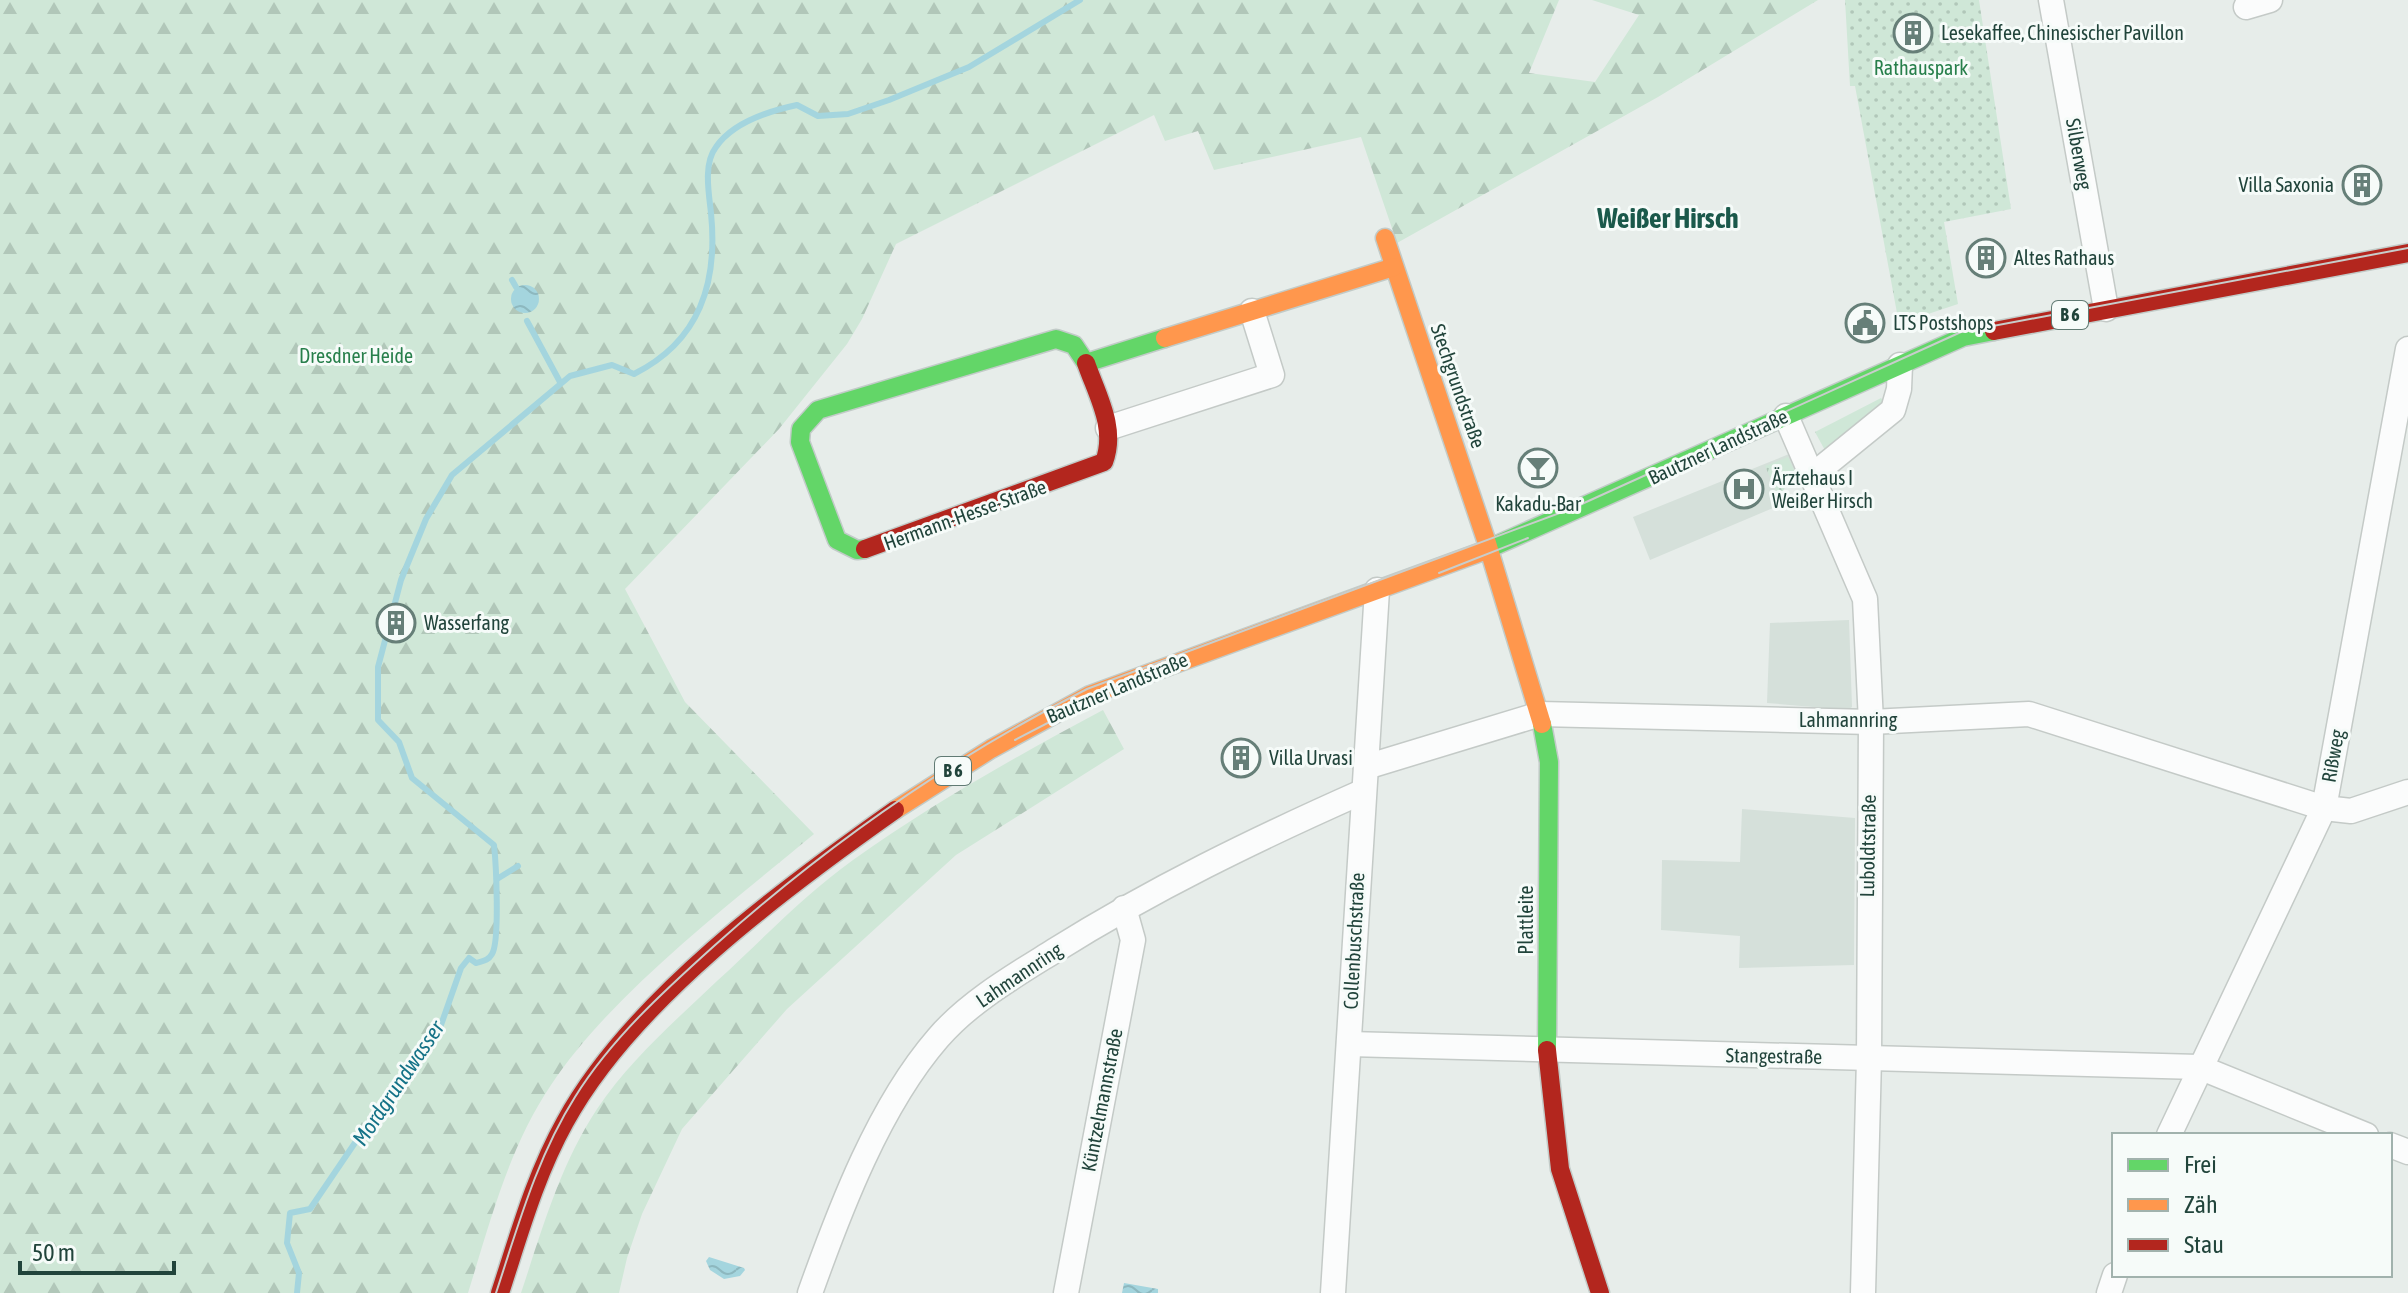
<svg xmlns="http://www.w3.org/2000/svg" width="2408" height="1293" font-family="'Asap Condensed',sans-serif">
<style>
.built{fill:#d5e0da}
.grass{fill:url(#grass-tufts)}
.forest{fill:url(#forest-firs)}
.park{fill:url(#park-dots)}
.water{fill:url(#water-waves)}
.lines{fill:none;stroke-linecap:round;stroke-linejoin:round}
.stream{stroke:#a4d5de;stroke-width:6}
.street-casing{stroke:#c4cac7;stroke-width:27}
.fast-casing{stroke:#c2cbc8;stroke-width:21}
.slow-casing{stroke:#c2cbc8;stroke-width:21}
.jam-casing{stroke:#c2cbc8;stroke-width:21}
.street{stroke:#fbfcfc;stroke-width:24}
.fast{stroke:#63d668;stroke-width:18}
.slow{stroke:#ff974d;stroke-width:18}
.jam{stroke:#b3261e;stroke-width:18}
.tram{stroke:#c8cdcb;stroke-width:2}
.labels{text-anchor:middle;stroke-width:6;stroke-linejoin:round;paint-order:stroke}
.shield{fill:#f6fbf9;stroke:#617b74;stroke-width:2}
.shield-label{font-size:18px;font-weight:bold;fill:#21443b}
.poi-label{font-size:20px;fill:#21443b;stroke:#f6fbf9;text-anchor:start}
.park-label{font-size:20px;fill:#277f4b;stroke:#f6fbf9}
.street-label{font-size:20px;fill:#21443b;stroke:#f6fbf9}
.water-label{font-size:22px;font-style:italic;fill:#147287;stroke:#f6fbf9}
.district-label{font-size:28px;font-weight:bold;fill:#1b594b;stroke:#f6fbf9}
</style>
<defs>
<pattern id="grass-tufts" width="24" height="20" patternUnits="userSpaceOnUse" patternTransform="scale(2)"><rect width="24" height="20" fill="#cfe7d7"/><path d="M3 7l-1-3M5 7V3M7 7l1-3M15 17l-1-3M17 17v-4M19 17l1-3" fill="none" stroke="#b1c7b9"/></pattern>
<pattern id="forest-firs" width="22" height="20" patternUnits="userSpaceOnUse" patternTransform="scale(2)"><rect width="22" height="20" fill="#cfe7d7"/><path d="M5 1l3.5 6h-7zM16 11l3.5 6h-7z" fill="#b1c7b9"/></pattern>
<pattern id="park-dots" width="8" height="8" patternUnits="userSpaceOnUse" patternTransform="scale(2)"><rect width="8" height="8" fill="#cfe7d7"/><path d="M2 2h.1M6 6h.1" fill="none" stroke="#b1c7b9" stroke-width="1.8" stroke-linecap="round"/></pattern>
<pattern id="water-waves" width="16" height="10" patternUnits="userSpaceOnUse" patternTransform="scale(2)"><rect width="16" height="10" fill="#a4d5de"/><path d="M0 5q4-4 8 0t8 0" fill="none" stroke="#8db8bf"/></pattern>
</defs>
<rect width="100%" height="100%" fill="#e7edea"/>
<g class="built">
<path d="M1789 454 1795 469 1773 508 1650 560 1633 517Z"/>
<path d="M1849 620 1852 707 1848 710 1767 703 1770 623Z"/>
<path d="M1742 809 1855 818 1854 965 1739 968 1740 936 1661 930 1662 860 1740 862Z"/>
</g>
<g class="grass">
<path d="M1881 398 1885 403 1827 454 1815 432Z"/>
<path d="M1788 457 1795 472 1779 497 1765 466Z"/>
</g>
<g class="forest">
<path d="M0 0H1559L1529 73 1595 82 1639 15 1592 0H1818L1658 97 1397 243 1361 137 1214 170 1198 131 1165 141 1154 115 896 244 862 319 847 344 779 429 625 589 685 702 814 834C729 905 612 993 551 1085 509 1147 490 1222 468 1293H0Z"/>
<path d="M1103 710 1124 749 956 855 787 1009 682 1129 642 1214 627 1258 619 1293H521C542 1230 560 1165 597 1109 630 1060 675 1021 717 981 762 940 804 895 853 860 933 803 1017 756 1103 710Z"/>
</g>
<path class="park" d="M1845 0H1979L2011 209 1944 222 1958 304 1907 321 1897 313 1855 86H1850Z"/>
<g class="water">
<circle cx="525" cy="299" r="14"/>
<path d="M709 1257 744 1268 745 1270 740 1276 724 1279 710 1270 706 1261Z"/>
<path d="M1124 1283 1158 1289V1293H1122Z"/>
</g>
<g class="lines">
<g class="stream">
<path d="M512 280 516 287"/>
<path d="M527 321 560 382"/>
<path d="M497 879 518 866"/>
<path d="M297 1293 299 1273 287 1243 290 1213 310 1209 382 1103 441 1025 461 968 469 958 476 963C483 961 488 961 492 954 500 941 496 863 494 845L412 778 399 742 378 720V667L401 580 426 519 452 475 570 376 612 365 634 374C700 341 718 283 711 213 709 194 703 164 716 147 733 122 769 111 797 105L818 116 848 114 889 100 969 67 1080 0"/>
</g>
<defs>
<g id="street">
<path d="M2051 0 2106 309"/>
<path d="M2246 7 2270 0"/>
<path d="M1786 416 1865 599 1871 722 1869 1058 1863 1293"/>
<path d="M1108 428 1272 375 1252 311"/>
<path d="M1813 475 1893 410 1899 389 1900 365"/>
<path d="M1366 767 1540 714 1871 722 2029 714 2324 808 2351 811 2408 792"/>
<path d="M1349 1044 2199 1067 2366 1135"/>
<path d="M2169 1135 2324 808 2408 349"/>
<path d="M2390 1145 2408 1152"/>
<path d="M810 1293C840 1209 879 1106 938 1038 969 1002 1014 976 1054 951 1153 889 1256 839 1362 792"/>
<path d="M1066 1293 1133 940 1124 908"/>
<path d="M1333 1293 1377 590"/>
<path d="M2109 1293 2115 1275"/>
</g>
<g id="fast">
<path d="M865 549 857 550 837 540 800 442 801 429 818 410 1056 339 1074 345 1086 363 1165 338"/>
<path d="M1481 552 1963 337 1994 331"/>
<path d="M1542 724 1549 762 1547 1050"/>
</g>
<g id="slow">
<path d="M1385 238 1487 543 1542 724"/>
<path d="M1165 338 1394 267"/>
<path d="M895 810 991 749 1090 695 1481 552"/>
</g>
<g id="jam">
<path d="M1994 331 2408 253"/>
<path d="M865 549 1104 462C1117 428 1097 395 1086 363"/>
<path d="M1547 1050 1560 1169 1600 1293"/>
<path d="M500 1293C519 1235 535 1176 565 1122 631 1001 783 889 895 810"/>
</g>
</defs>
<use href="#street" class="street-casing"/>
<use href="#fast" class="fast-casing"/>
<use href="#slow" class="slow-casing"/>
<use href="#jam" class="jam-casing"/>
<use href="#street" class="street"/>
<use href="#fast" class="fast"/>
<use href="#slow" class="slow"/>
<use href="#jam" class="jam"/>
<g class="tram">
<path d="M1439 573 1528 538"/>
<path d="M1015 740 1092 700 1138 683"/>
<path d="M496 1293C518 1226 537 1157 575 1097 611 1039 664 991 714 946 828 844 951 758 1087 689L1573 508 1961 332 2408 248"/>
</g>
</g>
<defs>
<symbol id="building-ring" viewBox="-11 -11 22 22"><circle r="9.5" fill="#f6fbf9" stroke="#667f78" stroke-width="1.5"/><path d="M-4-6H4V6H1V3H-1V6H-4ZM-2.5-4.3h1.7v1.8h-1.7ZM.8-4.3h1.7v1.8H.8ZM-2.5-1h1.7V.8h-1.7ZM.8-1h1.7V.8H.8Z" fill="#667f78"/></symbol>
<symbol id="civic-ring" viewBox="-11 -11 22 22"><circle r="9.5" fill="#f6fbf9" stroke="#667f78" stroke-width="1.5"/><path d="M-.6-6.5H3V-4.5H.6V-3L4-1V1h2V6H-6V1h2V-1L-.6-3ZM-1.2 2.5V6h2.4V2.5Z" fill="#667f78"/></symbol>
<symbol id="bar-ring" viewBox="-11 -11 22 22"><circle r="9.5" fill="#f6fbf9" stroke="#667f78" stroke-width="1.5"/><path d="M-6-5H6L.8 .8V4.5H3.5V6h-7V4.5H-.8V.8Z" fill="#667f78"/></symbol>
<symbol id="hospital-ring" viewBox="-11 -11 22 22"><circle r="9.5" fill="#f6fbf9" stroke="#667f78" stroke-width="1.5"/><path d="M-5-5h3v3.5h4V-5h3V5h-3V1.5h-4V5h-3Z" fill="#667f78"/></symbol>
</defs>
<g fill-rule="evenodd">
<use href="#building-ring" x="1891" y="11" width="44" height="44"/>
<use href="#building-ring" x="2340" y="163" width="44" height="44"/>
<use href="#building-ring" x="1964" y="236" width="44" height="44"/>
<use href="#civic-ring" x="1843" y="301" width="44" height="44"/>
<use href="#bar-ring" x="1516" y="446" width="44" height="44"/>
<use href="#hospital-ring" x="1722" y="467" width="44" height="44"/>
<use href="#building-ring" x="374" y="601" width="44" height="44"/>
<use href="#building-ring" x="1219" y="736" width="44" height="44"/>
</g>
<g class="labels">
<g class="shield">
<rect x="2052" y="301" width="36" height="28" rx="6"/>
<rect x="935" y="757" width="36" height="28" rx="6"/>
</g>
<g class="shield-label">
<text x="2070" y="321">B 6</text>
<text x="953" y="777">B 6</text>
</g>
<g class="poi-label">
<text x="1941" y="40">Lesekaffee, Chinesischer Pavillon</text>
<text x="2334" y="192" text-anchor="end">Villa Saxonia</text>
<text x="2014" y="265">Altes Rathaus</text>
<text x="1893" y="330">LTS Postshops</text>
<text x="1772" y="485">Ärztehaus I<tspan x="1772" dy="23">Weißer Hirsch</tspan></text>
<text x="1538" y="511" text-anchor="middle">Kakadu-Bar</text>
<text x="424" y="630">Wasserfang</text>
<text x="1269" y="765">Villa Urvasi</text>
</g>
<g class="park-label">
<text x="1921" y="75">Rathauspark</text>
<text x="356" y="363">Dresdner Heide</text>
</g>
<g class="street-label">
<text transform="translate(2079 154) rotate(80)" y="7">Silberweg</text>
<text transform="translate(1458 386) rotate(71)" y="7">Stechgrundstraße</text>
<text transform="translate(1718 447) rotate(-25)" y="7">Bautzner Landstraße</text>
<text transform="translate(965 515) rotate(-20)" y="7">Hermann-Hesse-Straße</text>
<text transform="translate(1117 688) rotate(-23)" y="7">Bautzner Landstraße</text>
<text x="1848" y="727">Lahmannring</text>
<text transform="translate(2333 756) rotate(-80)" y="7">Rißweg</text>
<text transform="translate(1868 846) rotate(-89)" y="7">Luboldtstraße</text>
<text transform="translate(1526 920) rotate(-90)" y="7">Plattleite</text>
<text transform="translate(1354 941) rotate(-87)" y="7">Collenbuschstraße</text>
<text transform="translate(1019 975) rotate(-34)" y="7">Lahmannring</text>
<text transform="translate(1774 1056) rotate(1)" y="7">Stangestraße</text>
<text transform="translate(1102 1100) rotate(-79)" y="7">Küntzelmannstraße</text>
</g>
<g class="water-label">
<text transform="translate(398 1083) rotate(-56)" y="8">Mordgrundwasser</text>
</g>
<g class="district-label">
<text x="1668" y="228">Weißer Hirsch</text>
</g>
</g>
<rect x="2112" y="1133" width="280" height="144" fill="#f6fbf9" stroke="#a1b2ad" stroke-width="2"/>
<rect x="2128" y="1159" width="40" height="12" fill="#63d668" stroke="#a1b2ad" stroke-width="2"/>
<text x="2184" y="1173" font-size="24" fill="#21443b">Frei</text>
<rect x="2128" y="1199" width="40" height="12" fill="#ff974d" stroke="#a1b2ad" stroke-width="2"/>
<text x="2184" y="1213" font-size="24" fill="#21443b">Zäh</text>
<rect x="2128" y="1239" width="40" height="12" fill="#b3261e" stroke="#a1b2ad" stroke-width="2"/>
<text x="2184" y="1253" font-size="24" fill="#21443b">Stau</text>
<path d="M20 1261v12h154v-12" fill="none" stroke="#21443b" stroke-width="4"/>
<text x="32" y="1261" font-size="24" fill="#21443b" stroke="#f6fbf9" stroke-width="6" paint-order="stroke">50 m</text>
</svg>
